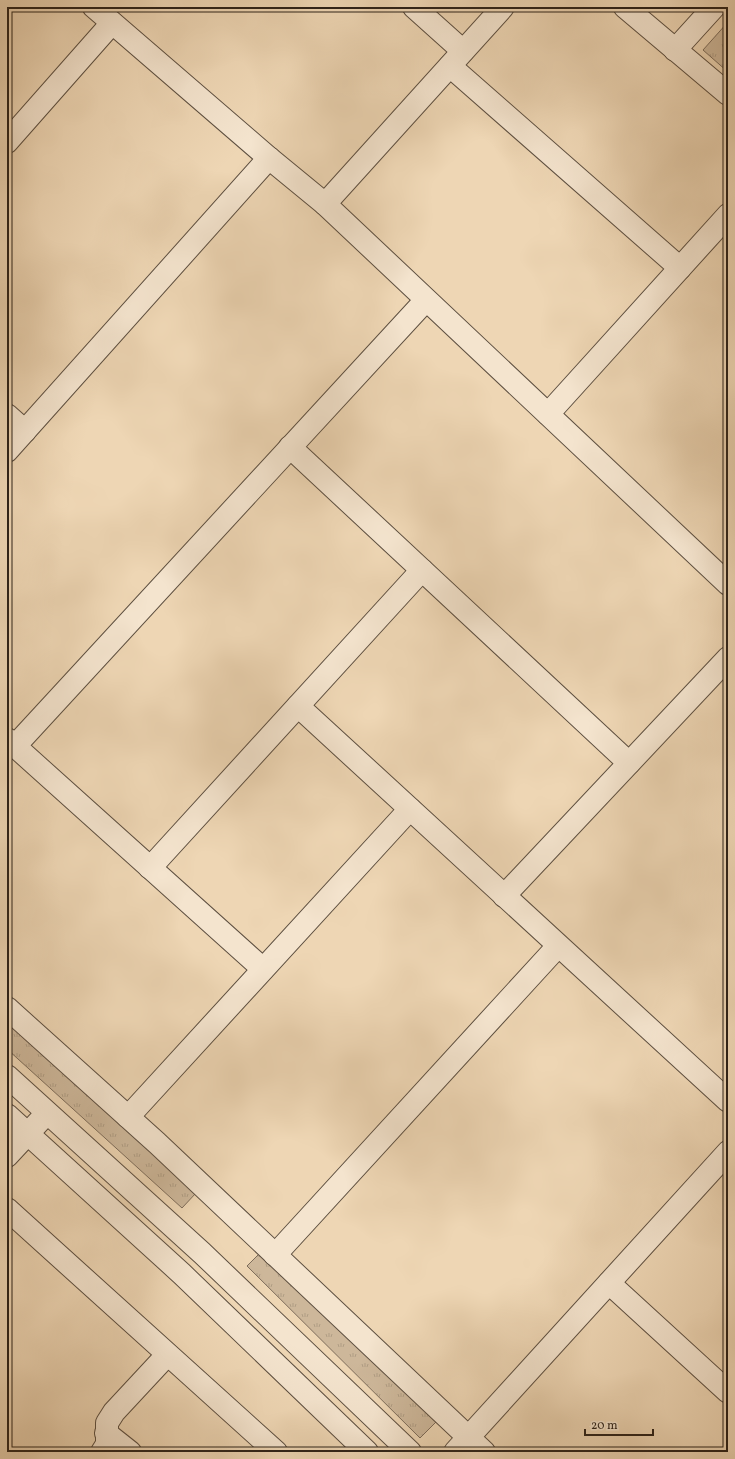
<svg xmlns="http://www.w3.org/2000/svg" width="735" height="1459" font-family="Vollkorn,serif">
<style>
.park{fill:url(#park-tufts);stroke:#7d6c5a}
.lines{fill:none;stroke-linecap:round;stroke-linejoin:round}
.minor-casing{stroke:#5d4f40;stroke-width:24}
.tertiary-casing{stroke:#5d4f40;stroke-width:24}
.minor{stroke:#f4e4ce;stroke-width:22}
.tertiary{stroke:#f4e4ce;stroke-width:22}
</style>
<defs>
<pattern id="park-tufts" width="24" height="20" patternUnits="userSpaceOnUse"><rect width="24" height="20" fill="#cdb79a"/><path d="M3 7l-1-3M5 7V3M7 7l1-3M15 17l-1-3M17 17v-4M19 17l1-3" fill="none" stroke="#b09d84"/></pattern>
</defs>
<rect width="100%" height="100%" fill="#eed6b4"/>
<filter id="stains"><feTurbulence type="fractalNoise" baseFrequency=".005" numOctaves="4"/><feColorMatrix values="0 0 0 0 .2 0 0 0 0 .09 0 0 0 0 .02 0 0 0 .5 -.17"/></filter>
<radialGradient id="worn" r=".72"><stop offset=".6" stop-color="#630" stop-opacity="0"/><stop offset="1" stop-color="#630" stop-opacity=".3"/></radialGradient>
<g class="park">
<path d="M728 22V72L703 50Z"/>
<path d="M7 1021 196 1193 182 1208 7 1049Z"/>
<path d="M262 1251 436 1422 420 1438 247 1266Z"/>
</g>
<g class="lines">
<defs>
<g id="minor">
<path d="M94 7 269 158 325 204 728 584"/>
<path d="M414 7 463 51"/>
<path d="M625 7 728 94"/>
<path d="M675 50 714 7"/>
<path d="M450 66 680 268"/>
<path d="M7 142 112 23"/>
<path d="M325 204 503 7"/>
<path d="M548 414 728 215"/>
<path d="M7 415 25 431"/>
<path d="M290 447 629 763"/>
<path d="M7 451 269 158"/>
<path d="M298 706 728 1101"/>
<path d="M7 739 263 969"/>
<path d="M15 746 426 300"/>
<path d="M150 868 422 570"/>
<path d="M504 896 728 658"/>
<path d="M7 1008 157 1143 484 1452"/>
<path d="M128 1117 410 809"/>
<path d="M7 1156 47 1113"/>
<path d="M7 1209 276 1452"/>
<path d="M275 1255 558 946"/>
<path d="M609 1283 728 1392"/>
<path d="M106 1433 130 1452"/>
<path d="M102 1452 107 1444V1423L114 1412 167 1355"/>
<path d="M455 1452 728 1152"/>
</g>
<g id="tertiary">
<path d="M7 1076 202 1253 410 1452"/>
<path d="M7 1115 182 1274 367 1452"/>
</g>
</defs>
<use href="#minor" class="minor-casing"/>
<use href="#tertiary" class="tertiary-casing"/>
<use href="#minor" class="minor"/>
<use href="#tertiary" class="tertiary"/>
</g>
<rect width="735" height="1459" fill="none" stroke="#eed6b4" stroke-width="24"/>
<rect x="8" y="8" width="719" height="1443" fill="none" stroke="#2d2219" stroke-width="2"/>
<rect x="12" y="12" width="711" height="1435" fill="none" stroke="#2d2219"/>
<path d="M585 1429v6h68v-6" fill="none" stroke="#2d2219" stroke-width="2"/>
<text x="591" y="1429" font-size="12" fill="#2d2219" stroke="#f4e4ce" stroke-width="3" paint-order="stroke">20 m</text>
<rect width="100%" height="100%" filter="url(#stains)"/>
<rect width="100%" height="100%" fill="url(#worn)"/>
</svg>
